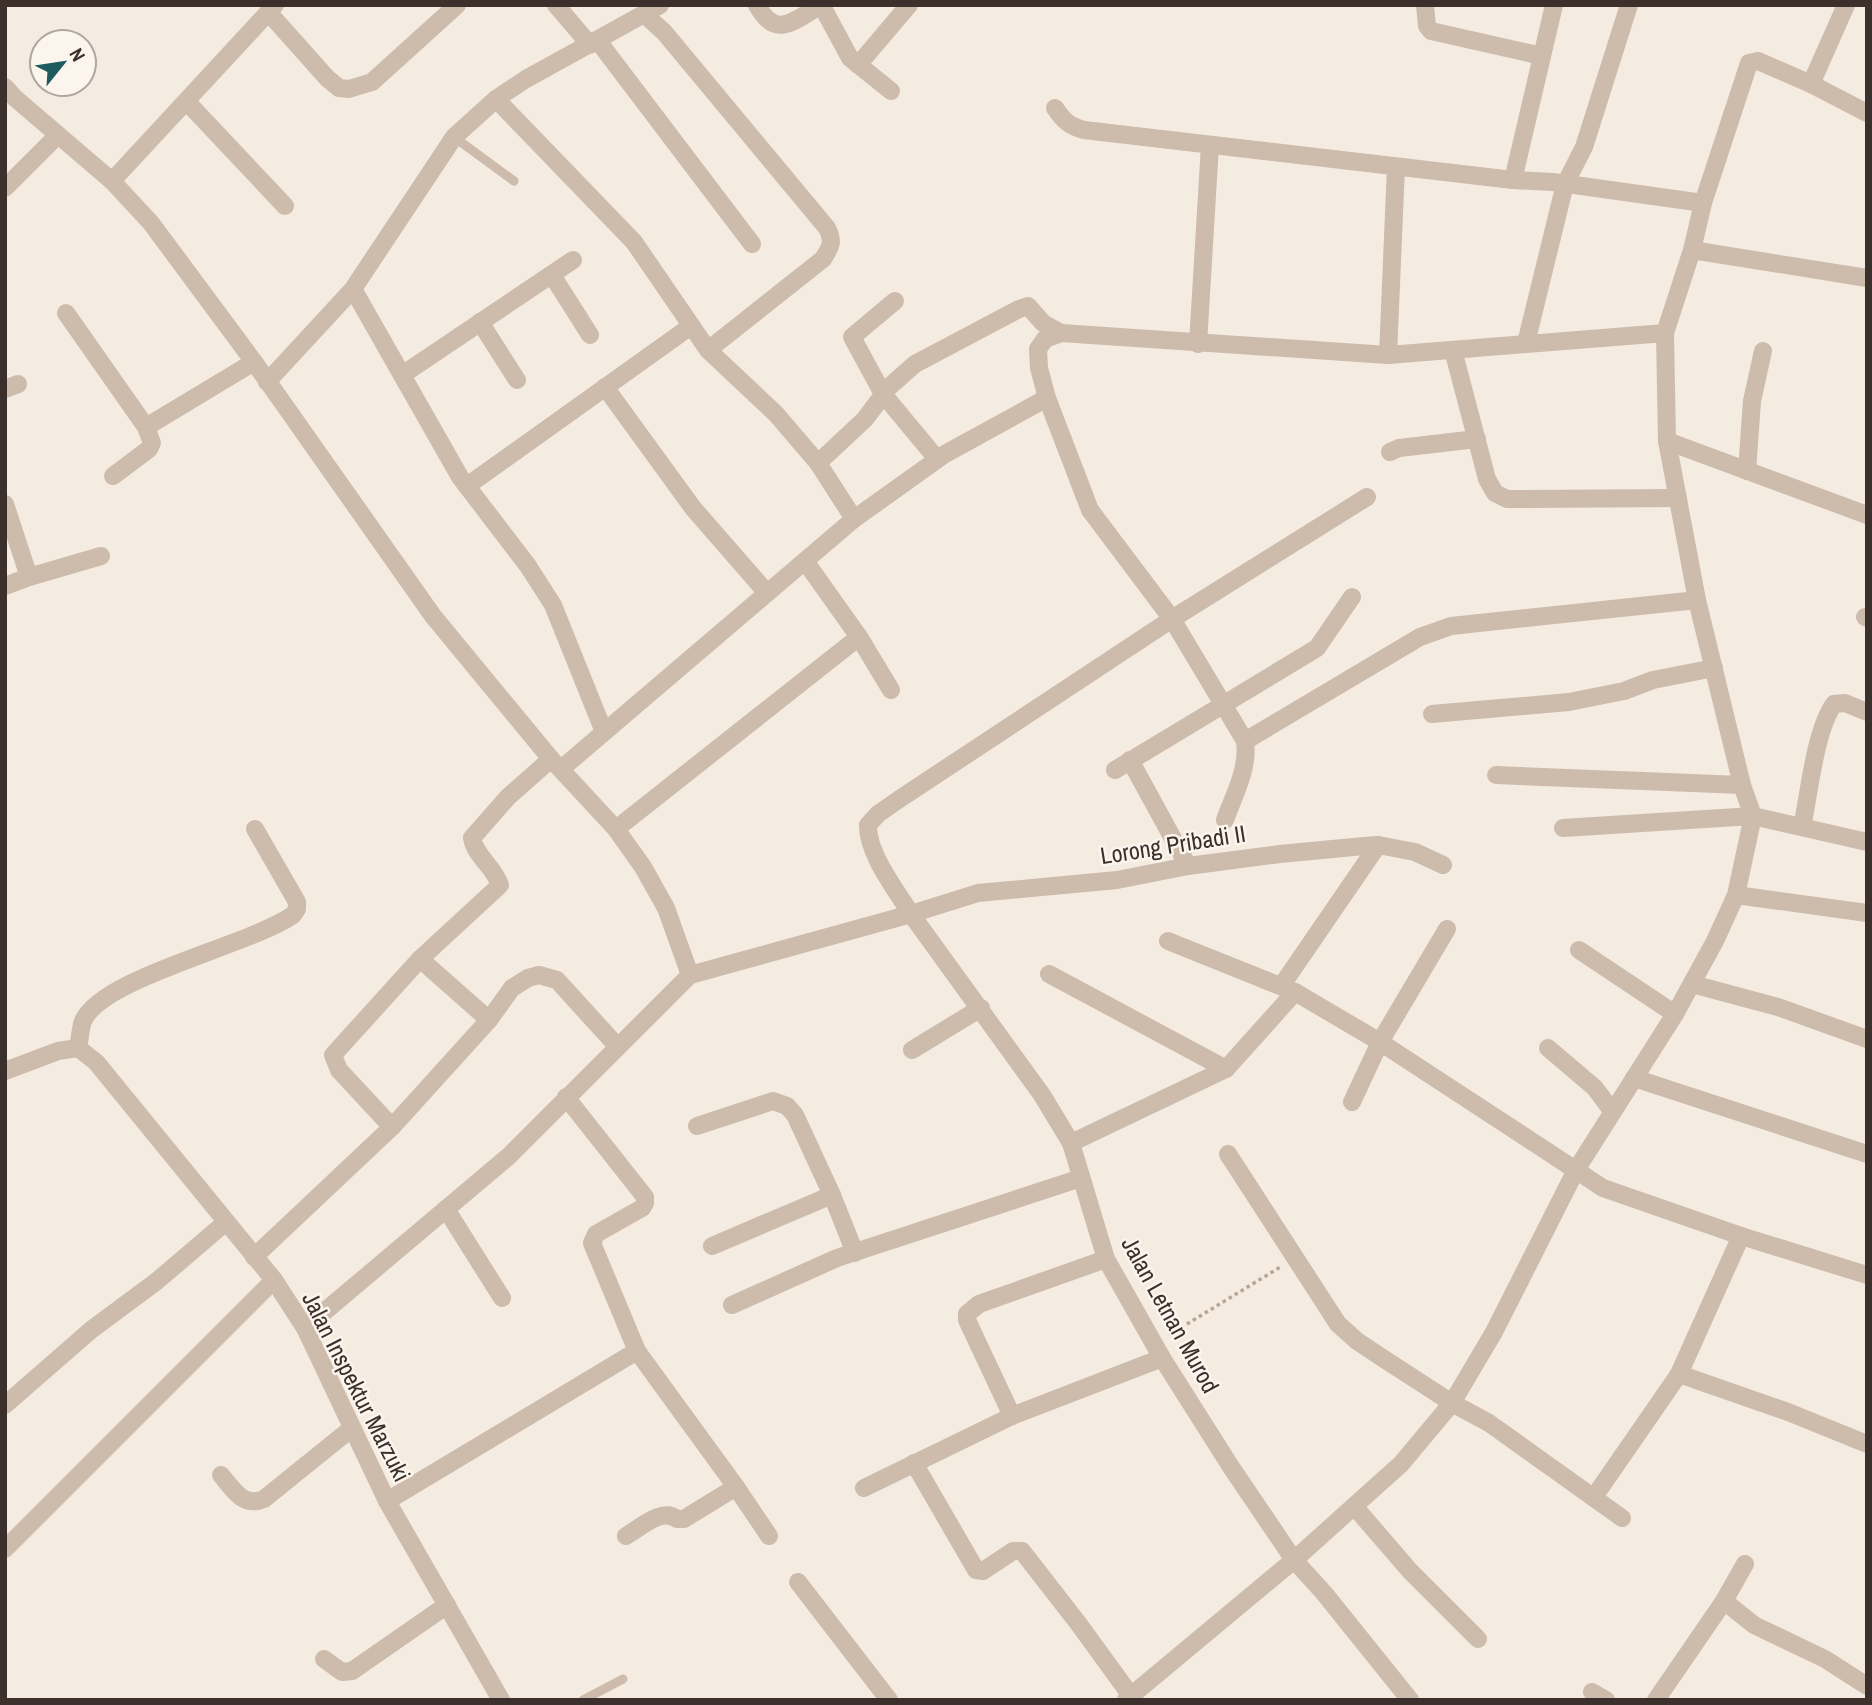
<svg xmlns="http://www.w3.org/2000/svg" width="1872" height="1705" font-family="'Archivo Narrow',sans-serif">
<style>
.lines{fill:none;stroke-linecap:round;stroke-linejoin:round}
.path{stroke:#b9a596;stroke-width:3.5;stroke-dasharray:3.5 3.5;stroke-linecap:butt}
.service{stroke:#cdbbac;stroke-width:9}
.minor{stroke:#cdbbac;stroke-width:18}
.tertiary{stroke:#cdbbac;stroke-width:18}
.labels{text-anchor:middle;stroke-width:5;stroke-linejoin:round;paint-order:stroke}
.street-label{font-size:24px;fill:#3b302b;stroke:#fbf5ee}
</style>
<rect width="100%" height="100%" fill="#f4ebe1"/>
<g class="lines">
<path class="path" d="M1169 1335 1282 1266"/>
<g class="service">
<path d="M454 137 514 181"/>
<path d="M583 1700 623 1679"/>
</g>
<g class="minor">
<path d="M556 5 590 45"/>
<path d="M757 5C775 39 792 22 818 7L823 8 850 58 891 91"/>
<path d="M1425 5 1427 26 1431 31 1542 56"/>
<path d="M269 13 327 78 339 88 349 89 372 82 457 5"/>
<path d="M644 14 664 32 827 228C834 242 831 246 823 259L708 350"/>
<path d="M598 41 752 244"/>
<path d="M858 65 909 5"/>
<path d="M1811 84 1846 5"/>
<path d="M5 87 15 98 112 181 151 223 254 362 433 616 551 759 616 829 643 867 666 908 690 975 509 1156 305 1328"/>
<path d="M496 99 634 242 708 350 776 414 818 463 854 519"/>
<path d="M187 102 285 206"/>
<path d="M1055 108C1063 120 1069 126 1084 130L1513 180 1553 182 1703 203"/>
<path d="M1513 180 1554 5"/>
<path d="M112 181 275 5"/>
<path d="M5 188 58 135"/>
<path d="M1692 250 1867 278"/>
<path d="M552 275 590 335"/>
<path d="M353 289 460 477 528 566 553 605 604 732"/>
<path d="M895 301 852 337 883 394 937 459"/>
<path d="M66 313 146 427 152 443 149 449 113 476"/>
<path d="M480 322 517 380"/>
<path d="M1526 343 1565 184 1584 147 1629 5"/>
<path d="M1198 344 1210 145"/>
<path d="M1453 350 1487 479 1495 493 1507 499 1678 498"/>
<path d="M1388 355 1396 167"/>
<path d="M402 375 573 260"/>
<path d="M267 382 353 289 454 137 496 99 526 79 660 5"/>
<path d="M605 387 693 508 767 593"/>
<path d="M5 389 18 384"/>
<path d="M146 427 254 362"/>
<path d="M1667 441 1867 515"/>
<path d="M1390 452 1399 448 1477 439"/>
<path d="M818 463 865 419 889 387 915 364 1019 309 1028 306 1043 323 1061 333"/>
<path d="M1747 471 1752 401 1763 351"/>
<path d="M467 486 691 326"/>
<path d="M1367 497 1172 619 898 800 878 814 868 825C867 853 896 890 911 914L978 893 1117 880 1188 866 1280 854 1364 846 1378 845 1415 852 1443 865"/>
<path d="M5 504 29 577 101 556"/>
<path d="M5 586 29 577"/>
<path d="M1865 617 1867 618"/>
<path d="M859 637 891 690"/>
<path d="M1432 714 1569 702 1624 691 1653 680 1714 668"/>
<path d="M1245 741 1420 637 1451 626 1697 600"/>
<path d="M1130 760 1188 866"/>
<path d="M561 769 854 519 945 454 1047 398"/>
<path d="M1115 770 1317 648 1352 597"/>
<path d="M1496 775 1742 785"/>
<path d="M1225 820C1234 795 1249 768 1245 741L1172 619 1090 510 1047 398 1039 368 1038 349 1045 339 1061 333 1388 355 1665 333"/>
<path d="M1802 827C1809 795 1815 730 1834 704L1845 703 1867 712"/>
<path d="M1563 828 1753 816 1867 842"/>
<path d="M616 829 859 637 805 561"/>
<path d="M1736 895 1867 913"/>
<path d="M1168 941 1295 992 1380 1042 1603 1188 1741 1236 1867 1275"/>
<path d="M1579 950 1675 1014"/>
<path d="M420 959 489 1020"/>
<path d="M1049 974 1226 1069"/>
<path d="M690 975 911 914 1042 1095 1071 1143 1106 1259 1162 1358 1231 1467 1294 1560 1324 1593 1410 1700"/>
<path d="M1692 984 1778 1007 1867 1039"/>
<path d="M1282 985 1378 845"/>
<path d="M78 1048C80 1040 80 1029 83 1021 103 977 248 946 293 915L297 909V902L255 829"/>
<path d="M1548 1048 1595 1088 1612 1111"/>
<path d="M912 1050 981 1008"/>
<path d="M1634 1078 1867 1154"/>
<path d="M566 1097 645 1197V1203L642 1208 596 1234 592 1243 637 1351"/>
<path d="M1352 1102 1380 1042 1447 929"/>
<path d="M697 1126 773 1101 787 1106 795 1115 832 1195 855 1253"/>
<path d="M392 1127 339 1070 333 1055 420 959 498 887 500 885C495 868 475 856 472 838L508 797 551 759"/>
<path d="M1071 1143 1226 1069 1295 992"/>
<path d="M1228 1154 1338 1324 1357 1341 1381 1357 1452 1403 1489 1423 1622 1518"/>
<path d="M446 1209 502 1298"/>
<path d="M712 1246 832 1195"/>
<path d="M254 1257 392 1127 489 1020 512 988 528 978 539 975 557 980 617 1046"/>
<path d="M732 1305 837 1258 1081 1178"/>
<path d="M1679 1374 1788 1412 1867 1444"/>
<path d="M5 1405 91 1330 157 1281 226 1222"/>
<path d="M1012 1416 967 1320V1314L979 1304 1106 1259"/>
<path d="M914 1463 976 1570 983 1571 1013 1551H1022L1078 1623 1134 1700"/>
<path d="M221 1475C233 1489 243 1508 264 1499L352 1428"/>
<path d="M864 1488 1012 1416 1162 1358"/>
<path d="M1594 1497 1679 1374 1741 1236"/>
<path d="M387 1501 637 1351 736 1487 769 1536"/>
<path d="M1354 1506 1410 1571 1478 1639"/>
<path d="M626 1536C640 1528 662 1507 677 1519H684L736 1487"/>
<path d="M5 1549 274 1280"/>
<path d="M1745 1564 1724 1601 1754 1625 1825 1659 1867 1686"/>
<path d="M798 1582 889 1700"/>
<path d="M324 1659 342 1672 352 1671 447 1605"/>
<path d="M1592 1692 1606 1700"/>
<path d="M1126 1700 1294 1560 1401 1464 1452 1403 1494 1332 1576 1170 1675 1014 1715 941 1736 895 1753 816 1742 785 1697 600 1667 441 1665 333 1692 250 1703 203 1749 63 1758 61 1811 84 1867 113"/>
<path d="M1656 1700 1724 1601"/>
</g>
<path class="tertiary" d="M5 1071 58 1051 78 1048 96 1062 274 1280 305 1328 387 1501 501 1700"/>
</g>
<g class="labels">
<g class="street-label">
<text transform="translate(1173 845) rotate(-9)" y="8">Lorong Pribadi II</text>
<text transform="translate(1170 1315) rotate(61)" y="8">Jalan Letnan Murod</text>
<text transform="translate(356 1387) rotate(63)" y="8">Jalan Inspektur Marzuki</text>
</g>
</g>
<rect width="1872" height="1705" fill="none" stroke="#3b302b" stroke-width="14"/>
<g transform="translate(63 63) rotate(60)"><circle r="33" fill="#fbf5ee" stroke="#aea6a0" stroke-width="2"/>
<path d="M0-5L12 26L0 18L-12 26Z" fill="#1f5a5e"/>
<text y="-10" font-size="19" font-weight="bold" text-anchor="middle" fill="#3b302b">N</text>
</g>
</svg>
